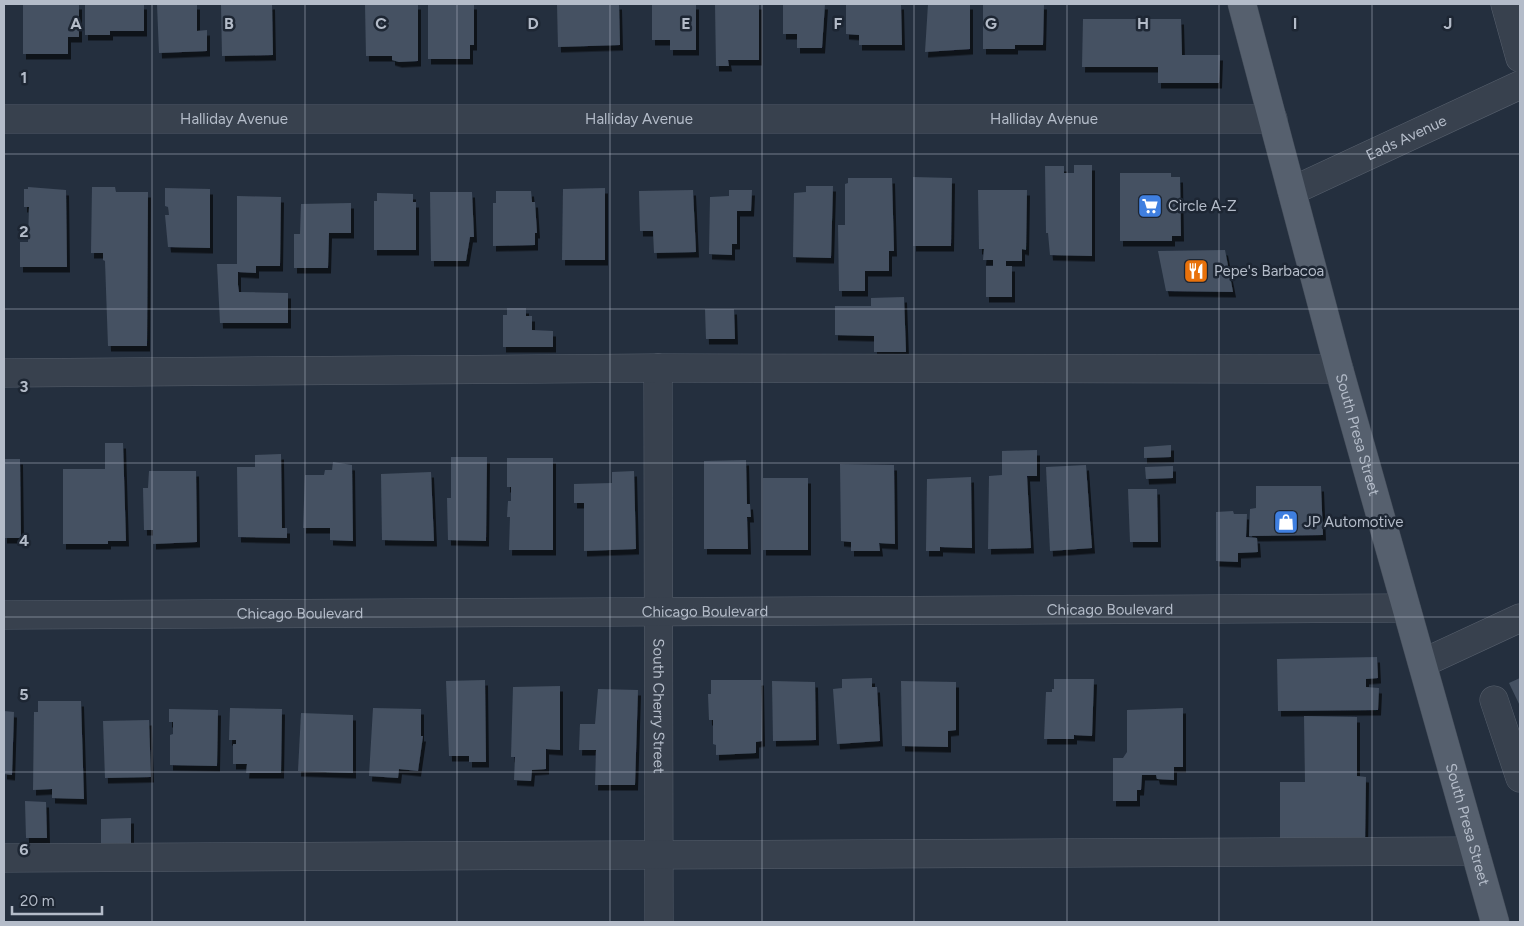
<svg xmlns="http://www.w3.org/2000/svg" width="1524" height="926" font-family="Figtree,sans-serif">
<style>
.building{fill:#455162;filter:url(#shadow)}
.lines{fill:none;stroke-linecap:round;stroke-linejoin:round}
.minor-casing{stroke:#565f6c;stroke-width:29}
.major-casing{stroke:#414a57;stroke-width:29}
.minor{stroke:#38414e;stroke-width:28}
.major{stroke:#56606e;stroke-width:28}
.grid{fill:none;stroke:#b4bcc9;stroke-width:1;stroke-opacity:0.55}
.labels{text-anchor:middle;stroke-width:5;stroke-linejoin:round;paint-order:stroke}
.street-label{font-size:15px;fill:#b4bcc9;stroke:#1d2633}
.poi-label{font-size:15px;fill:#b4bcc9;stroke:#1d2633;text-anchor:start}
.grid-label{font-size:16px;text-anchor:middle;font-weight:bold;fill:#b4bcc9;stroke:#1d2633;stroke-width:5;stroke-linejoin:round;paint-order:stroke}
</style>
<defs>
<filter id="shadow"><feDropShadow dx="3" dy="5.5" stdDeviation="0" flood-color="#0009"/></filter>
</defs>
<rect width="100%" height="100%" fill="#242f3e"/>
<g class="building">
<path d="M23 4H79V37H68V54H23Z"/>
<path d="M85 4H144V31H110V35H85Z"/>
<path d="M157 4H197V31L207 30V51L159 53Z"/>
<path d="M221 4H272L273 55 222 56Z"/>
<path d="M365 4H418V61L399 62 392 60V56H366Z"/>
<path d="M428 4H474V45H470V59H428Z"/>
<path d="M557 4H619L620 45 558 47Z"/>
<path d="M652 4H696V50H670V40H652Z"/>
<path d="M715 4H759V60H728L729 66H716Z"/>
<path d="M783 4H825L822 48H797V34H783Z"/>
<path d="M846 4H901L902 45H859V35L846 34Z"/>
<path d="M928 4H970V49L925 52Z"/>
<path d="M983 4H1044L1043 45H1015V49H983Z"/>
<path d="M1083 19H1181L1182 55H1220L1219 83H1158V67H1082Z"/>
<path d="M1074 165H1092V256L1050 255 1048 233H1046L1045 166H1064V173H1074Z"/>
<path d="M1120 173H1171V177H1180L1181 236H1172V241H1120Z"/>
<path d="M913 177 952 178 951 246H913Z"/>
<path d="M848 178H892L894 251H889V271H865V291H839L838 225H845V184L848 183Z"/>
<path d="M806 186H833L831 258 793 257 794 193 806 192Z"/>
<path d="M28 187 66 190 67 267H20V242H28L29 207H24V189H28Z"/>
<path d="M92 187H115L116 192H148L147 346H108L105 261 103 260V253H91Z"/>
<path d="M165 188 210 189V248L168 247 165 215H169L168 207 165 206Z"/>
<path d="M605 188V260H562L563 189Z"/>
<path d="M693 190 696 252 654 253 653 231H640L639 191Z"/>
<path d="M729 190H752L751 211H737V244H732V255L709 254 710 197 729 196Z"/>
<path d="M978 190H1027L1026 250 1022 249V261H1006V266H1012V297H986V266H993V260H983L984 249H979Z"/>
<path d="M496 191H531L532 202H535L537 233H535V245L493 246V203H496Z"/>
<path d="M430 192H472L474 237H470L466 261H431Z"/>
<path d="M377 193 413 194V202H416V250H374V201H377Z"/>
<path d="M237 196 281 197 280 266H256V273L238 272V285L239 292 288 293V323H220L217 264H237Z"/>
<path d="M351 203V233H329L328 268H294V234H300L301 204Z"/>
<path d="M1225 250 1233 292 1166 291 1158 251Z"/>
<path d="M904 297 906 352H874V336L835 335V306H871V298Z"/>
<path d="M507 308H526V316H532V330L553 331V347H503V315H507Z"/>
<path d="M705 309H734L735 339H706Z"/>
<path d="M105 443H123L126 541H108V544H63V469H105Z"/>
<path d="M1171 445V457L1144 458V447Z"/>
<path d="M1037 450V476H1027L1031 548 988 549 989 476 1002 475V451Z"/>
<path d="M281 454 282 528H287V538L238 537 237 467H255V455Z"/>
<path d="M451 457H487L486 541 448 540 447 498H451Z"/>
<path d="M507 458H553V550H509L510 517H507L508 501H511V487H507Z"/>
<path d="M4 459H20L21 538H4Z"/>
<path d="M746 460 747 504H750L751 517H747L748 549H704V461Z"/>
<path d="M333 462 352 465 353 541 330 540V528H303L305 475H324L325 470H332Z"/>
<path d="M840 464 894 465 895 544 879 543 880 551H851V542L841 541Z"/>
<path d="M1086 465 1092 548 1050 551 1046 467Z"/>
<path d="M1173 466V478L1146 479 1145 467Z"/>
<path d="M149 471H196L197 542 153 544V530H144L143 488H148Z"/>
<path d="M634 471 636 549 584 551V503H574V484L612 483V472Z"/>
<path d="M431 472 434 541 382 540 381 474Z"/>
<path d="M971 477 972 548 940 547V551H926L927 479Z"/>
<rect x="763" y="478" width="45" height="72"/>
<path d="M1256 486H1321L1323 535 1249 536 1250 509 1256 508Z"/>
<path d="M1128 489H1157L1158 542H1130Z"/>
<path d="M1233 511 1234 514H1247L1246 537 1257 538 1258 552 1238 553V562L1216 561V512Z"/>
<path d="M1377 657 1378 678 1366 679V687L1379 688 1378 710 1278 711 1277 659Z"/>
<path d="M872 678V687H877L880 741 837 744 833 689 842 688V679Z"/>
<path d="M1520 678V706L1509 683Z"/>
<path d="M1054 679H1094L1092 736 1074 735V739H1044L1046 692H1052V689H1054Z"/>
<path d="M485 680 486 762H469V756H449L446 681Z"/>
<path d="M711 680H761L762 741 756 742V753L716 755V745L713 744V720H709L708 694H711Z"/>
<path d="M772 681 815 682 816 740 773 741Z"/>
<path d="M901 681 956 682V730L948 731V747L902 746Z"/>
<path d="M560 686V750L546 749V769L532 770 531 781 514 780 515 757H511L513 687Z"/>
<path d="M598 689 638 690 635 785H595L596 750H579L580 724H595Z"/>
<path d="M38 701H81L84 799 52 798V789L33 790 34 712H38Z"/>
<path d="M230 708 282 709 281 773H246L247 764H233V744H236V740H229Z"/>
<path d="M373 708 421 709V736H423L418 771 399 769 398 778 369 776Z"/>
<path d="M1183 708V767H1174V780L1157 779 1156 775H1142L1141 790H1137V801H1113V758H1123L1127 752V710Z"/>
<path d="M169 709 218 710 217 766 170 765V735L173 734V722H169Z"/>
<path d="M4 711 14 712 12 775 4 774Z"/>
<path d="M301 713 353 715V773L298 771Z"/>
<path d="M1304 716 1357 717V776L1366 777 1365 844 1280 845V782H1305Z"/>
<path d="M149 720 151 777 105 778 103 721Z"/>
<path d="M25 801 46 802 47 838H26Z"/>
<path d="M131 818V845L101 846V819Z"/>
</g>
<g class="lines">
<defs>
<g id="minor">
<path d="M1505 4 1520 58"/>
<path id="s1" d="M4 119H1273"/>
<path id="s2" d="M1292 191 1520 85"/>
<path id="s3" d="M658 368 659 922"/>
<path d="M4 373 658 368 1339 369"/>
<path id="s4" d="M4 615 1406 608"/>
<path d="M1423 663 1520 618"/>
<path d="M1494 700 1520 778"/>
<path d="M4 858 1475 851"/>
</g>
<g id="major">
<path id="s5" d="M1242 4 1339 369 1495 922"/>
</g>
</defs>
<use href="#minor" class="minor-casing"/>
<use href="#major" class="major-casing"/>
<use href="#minor" class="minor"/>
<use href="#major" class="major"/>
</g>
<path class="grid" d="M152 4V922M305 4V922M457 4V922M610 4V922M762 4V922M914 4V922M1067 4V922M1219 4V922M1372 4V922M4 154H1520M4 309H1520M4 463H1520M4 617H1520M4 772H1520"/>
<defs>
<symbol id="supermarket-square" viewBox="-11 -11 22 22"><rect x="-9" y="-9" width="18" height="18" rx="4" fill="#3f7fe0" stroke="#1d2633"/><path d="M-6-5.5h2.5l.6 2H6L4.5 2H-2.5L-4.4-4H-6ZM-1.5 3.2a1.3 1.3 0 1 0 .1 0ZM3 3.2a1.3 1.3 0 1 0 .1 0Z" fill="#fff"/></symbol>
<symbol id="restaurant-square" viewBox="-11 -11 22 22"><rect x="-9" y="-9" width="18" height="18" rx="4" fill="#e8710a" stroke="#1d2633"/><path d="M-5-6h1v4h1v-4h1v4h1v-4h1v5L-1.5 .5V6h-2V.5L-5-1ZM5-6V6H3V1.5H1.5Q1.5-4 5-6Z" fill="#fff"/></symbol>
<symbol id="shop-square" viewBox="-11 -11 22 22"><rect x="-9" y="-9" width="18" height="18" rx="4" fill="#3f7fe0" stroke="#1d2633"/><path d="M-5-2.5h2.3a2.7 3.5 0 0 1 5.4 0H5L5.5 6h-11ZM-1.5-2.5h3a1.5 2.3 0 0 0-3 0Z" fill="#fff"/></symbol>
</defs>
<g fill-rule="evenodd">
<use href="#supermarket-square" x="1136" y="192" width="28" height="28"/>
<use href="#restaurant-square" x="1182" y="257" width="28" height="28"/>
<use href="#shop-square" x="1272" y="508" width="28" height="28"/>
</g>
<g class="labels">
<g class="street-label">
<text dy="5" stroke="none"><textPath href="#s1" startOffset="230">Halliday Avenue</textPath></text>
<text dy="5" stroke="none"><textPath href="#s1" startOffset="635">Halliday Avenue</textPath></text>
<text dy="5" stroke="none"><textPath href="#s1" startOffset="1040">Halliday Avenue</textPath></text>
<text dy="5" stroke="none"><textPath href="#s2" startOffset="126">Eads Avenue</textPath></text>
<text dy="5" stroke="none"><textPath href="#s5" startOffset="446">South Presa Street</textPath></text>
<text dy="5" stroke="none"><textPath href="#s4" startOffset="1106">Chicago Boulevard</textPath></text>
<text dy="5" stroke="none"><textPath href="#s4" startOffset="701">Chicago Boulevard</textPath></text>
<text dy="5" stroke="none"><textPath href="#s4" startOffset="296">Chicago Boulevard</textPath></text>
<text dy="5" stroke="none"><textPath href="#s3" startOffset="338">South Cherry Street</textPath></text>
<text dy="5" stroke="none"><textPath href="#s5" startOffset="851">South Presa Street</textPath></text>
</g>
<g class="poi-label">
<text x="1168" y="211">Circle A-Z</text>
<text x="1214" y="276">Pepe's Barbacoa</text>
<text x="1304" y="527">JP Automotive</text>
</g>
</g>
<g class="grid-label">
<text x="76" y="29">A</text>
<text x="229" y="29">B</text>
<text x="381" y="29">C</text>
<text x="533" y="29">D</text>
<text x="686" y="29">E</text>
<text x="838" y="29">F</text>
<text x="991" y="29">G</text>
<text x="1143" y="29">H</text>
<text x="1295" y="29">I</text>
<text x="1448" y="29">J</text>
<text x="24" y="83">1</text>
<text x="24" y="237">2</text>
<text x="24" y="392">3</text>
<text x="24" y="546">4</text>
<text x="24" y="700">5</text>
<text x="24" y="855">6</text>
</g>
<rect width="1524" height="926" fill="none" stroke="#b4bcc9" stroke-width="10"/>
<path d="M12 906v8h90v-8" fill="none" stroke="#b4bcc9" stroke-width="2.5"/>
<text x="20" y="906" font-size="15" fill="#b4bcc9" stroke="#1d2633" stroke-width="4" paint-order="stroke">20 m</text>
</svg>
